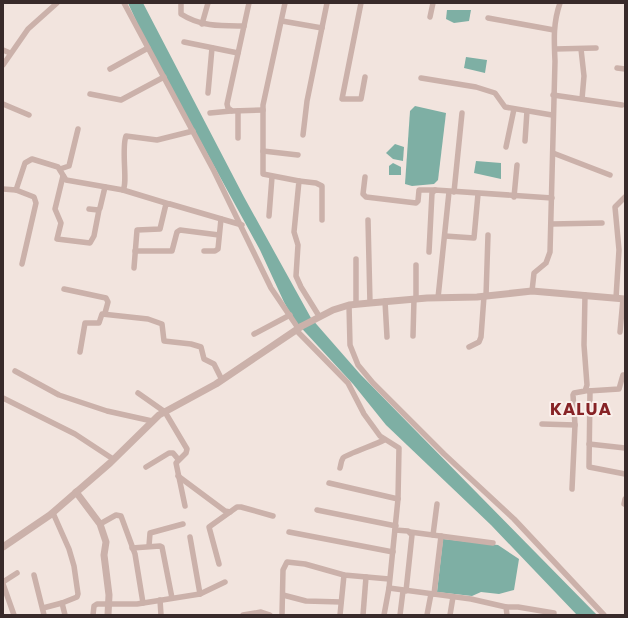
<svg xmlns="http://www.w3.org/2000/svg" width="628" height="618" font-family="Poppins,sans-serif">
<style>
.water{fill:#7eafa4}
.lines{fill:none;stroke-linecap:round;stroke-linejoin:round}
.minor{stroke:#cbb1aa;stroke-width:5.5}
.tertiary{stroke:#cbb1aa;stroke-width:7}
.labels{text-anchor:middle;stroke-width:4;stroke-linejoin:round;paint-order:stroke}
.district-label{font-size:17px;font-weight:bold;letter-spacing:1px;fill:#872326;stroke:#faefeb}
</style>
<rect width="100%" height="100%" fill="#f2e4de"/>
<g class="water">
<path d="M128 3H143L244 197 311 318 360 374 597 615H577L491 525 386 425 353 384 294 320 284 302 260 250 144 38Z"/>
<path d="M447 10H471L469 21 454 23 446 19Z"/>
<path d="M466 57 487 60 485 73 464 68Z"/>
<path d="M415 106 446 113 438 180 434 184 412 186 405 184 410 111Z"/>
<path d="M395 144 404 147 403 161 393 159 386 153Z"/>
<path d="M476 161 501 163V179L474 173Z"/>
<path d="M393 163 401 167V175H389V166Z"/>
<path d="M443 539 498 545 519 559 514 590 499 594 481 592 472 596 437 592Z"/>
</g>
<g class="lines">
<g class="minor">
<path d="M124 3 214 171 271 288 298 328"/>
<path d="M181 3V14C201 27 222 26 244 26"/>
<path d="M249 3 227 104 228 108 232 111 263 110"/>
<path d="M285 3 263 105V174L299 181 294 232 298 245 296 276 301 287 319 316"/>
<path d="M361 3 342 99H361L365 77"/>
<path d="M430 17 433 3"/>
<path d="M488 18 554 30"/>
<path d="M282 21 322 28"/>
<path d="M202 24 208 3"/>
<path d="M184 42 238 53"/>
<path d="M555 49 596 48"/>
<path d="M581 49 584 76 582 99"/>
<path d="M3 50 10 53"/>
<path d="M3 65 28 29 57 3"/>
<path d="M617 68 625 69"/>
<path d="M110 69 148 48"/>
<path d="M421 78 476 87 495 93 505 107 552 115"/>
<path d="M208 93 212 48"/>
<path d="M90 94 121 100 164 77"/>
<path d="M553 95 622 105"/>
<path d="M3 104 29 115"/>
<path d="M210 113 231 111"/>
<path d="M303 135 307 101 327 3"/>
<path d="M238 138V111"/>
<path d="M525 141 527 111"/>
<path d="M506 147 514 109"/>
<path d="M263 151 298 155"/>
<path d="M553 153 610 175"/>
<path d="M60 169 69 166 78 129"/>
<path d="M63 176 55 209 61 223 57 239 90 243 94 236 99 210"/>
<path d="M365 177 363 194 366 197 416 203 418 201 419 190H435"/>
<path d="M299 181 316 183 322 186V220"/>
<path d="M3 189 16 190 25 163 32 159 58 167 66 180 123 190C128 183 121 149 126 136L157 140 193 131"/>
<path d="M16 190 34 197 36 203 22 264"/>
<path d="M123 190 169 204"/>
<path d="M454 192 462 113"/>
<path d="M514 197 517 165"/>
<path d="M89 209 98 210 100 208 105 187"/>
<path d="M269 216 272 177"/>
<path d="M368 220 370 303"/>
<path d="M551 224 602 223"/>
<path d="M445 236 474 238 478 194"/>
<path d="M135 251H172L177 232 180 230 219 235"/>
<path d="M204 251H215L218 249 221 219"/>
<path d="M429 252 432 193 435 190 552 198"/>
<path d="M356 259V304"/>
<path d="M134 268 137 230 160 229 166 204H170L242 225"/>
<path d="M64 289 106 298 108 302 105 313"/>
<path d="M532 291 534 273 546 263 550 252 555 61C554 40 553 23 560 3"/>
<path d="M486 296 488 235"/>
<path d="M438 298 449 192"/>
<path d="M616 298 619 250 615 207 625 197"/>
<path d="M416 299V265"/>
<path d="M385 301 387 337"/>
<path d="M349 305 350 345 358 365 373 383 444 454 514 519 604 615"/>
<path d="M296 330 348 383 364 414 380 436 399 448 398 499 389 588 384 615"/>
<path d="M620 332 623 299"/>
<path d="M254 334 290 315"/>
<path d="M413 336 414 299"/>
<path d="M469 347 479 342 481 337 484 296"/>
<path d="M80 352 85 323H99L102 314 148 319 162 324 164 341 191 344 201 347 204 359 214 364 222 380"/>
<path d="M15 371 59 395 107 411 152 421"/>
<path d="M588 391 619 389 623 375"/>
<path d="M590 391 589 467 625 474"/>
<path d="M138 393 165 412 187 449 186 453 176 463 185 506"/>
<path d="M3 398 75 434 113 459"/>
<path d="M542 424 575 425"/>
<path d="M589 444 625 448"/>
<path d="M146 467 169 453H173L178 459"/>
<path d="M340 468C341 465 341 461 343 458 345 455 377 444 384 440"/>
<path d="M178 476 225 511 230 512 237 507H241L273 516"/>
<path d="M329 483 398 499"/>
<path d="M572 489 575 425 573 395 574 393 585 391 587 385 584 345 585 295"/>
<path d="M624 504 625 499"/>
<path d="M317 510 396 526"/>
<path d="M53 513 69 549 74 566 78 594 77 597 62 603"/>
<path d="M100 524 116 515 121 516 135 554 143 603"/>
<path d="M395 530 408 531 412 535 406 591"/>
<path d="M289 532 393 552"/>
<path d="M410 532 493 543"/>
<path d="M433 535 437 504"/>
<path d="M190 537 200 594"/>
<path d="M149 546 150 533 183 524"/>
<path d="M132 548 160 546 162 547 172 598"/>
<path d="M219 564 209 527 230 512"/>
<path d="M34 575 44 615"/>
<path d="M3 582 17 573"/>
<path d="M3 584 14 615"/>
<path d="M389 588 471 599 506 607 507 615"/>
<path d="M434 594 441 536"/>
<path d="M283 595 306 601 341 602"/>
<path d="M160 600 161 615"/>
<path d="M506 607H518L554 613"/>
<path d="M43 608 62 603 65 615"/>
<path d="M93 615 94 606 97 604H137L200 594 225 582"/>
<path d="M243 615 261 612 270 615"/>
<path d="M282 615 283 570 287 562 305 564 344 575 389 579"/>
<path d="M340 615 344 575"/>
<path d="M363 615 366 577"/>
<path d="M400 615 403 591"/>
<path d="M427 615 431 594"/>
<path d="M450 615 453 597"/>
</g>
<g class="tertiary">
<path d="M76 492 100 524 106 542 104 555 109 595 108 615"/>
<path d="M3 547 50 515 110 463 159 415 216 384 302 326 333 310 349 305 370 303 427 298 477 297 532 291 625 299"/>
</g>
</g>
<g class="labels">
<g class="district-label">
<text x="581" y="415">KALUA</text>
</g>
</g>
<rect width="628" height="618" fill="none" stroke="#382a2a" stroke-width="8"/>
</svg>
